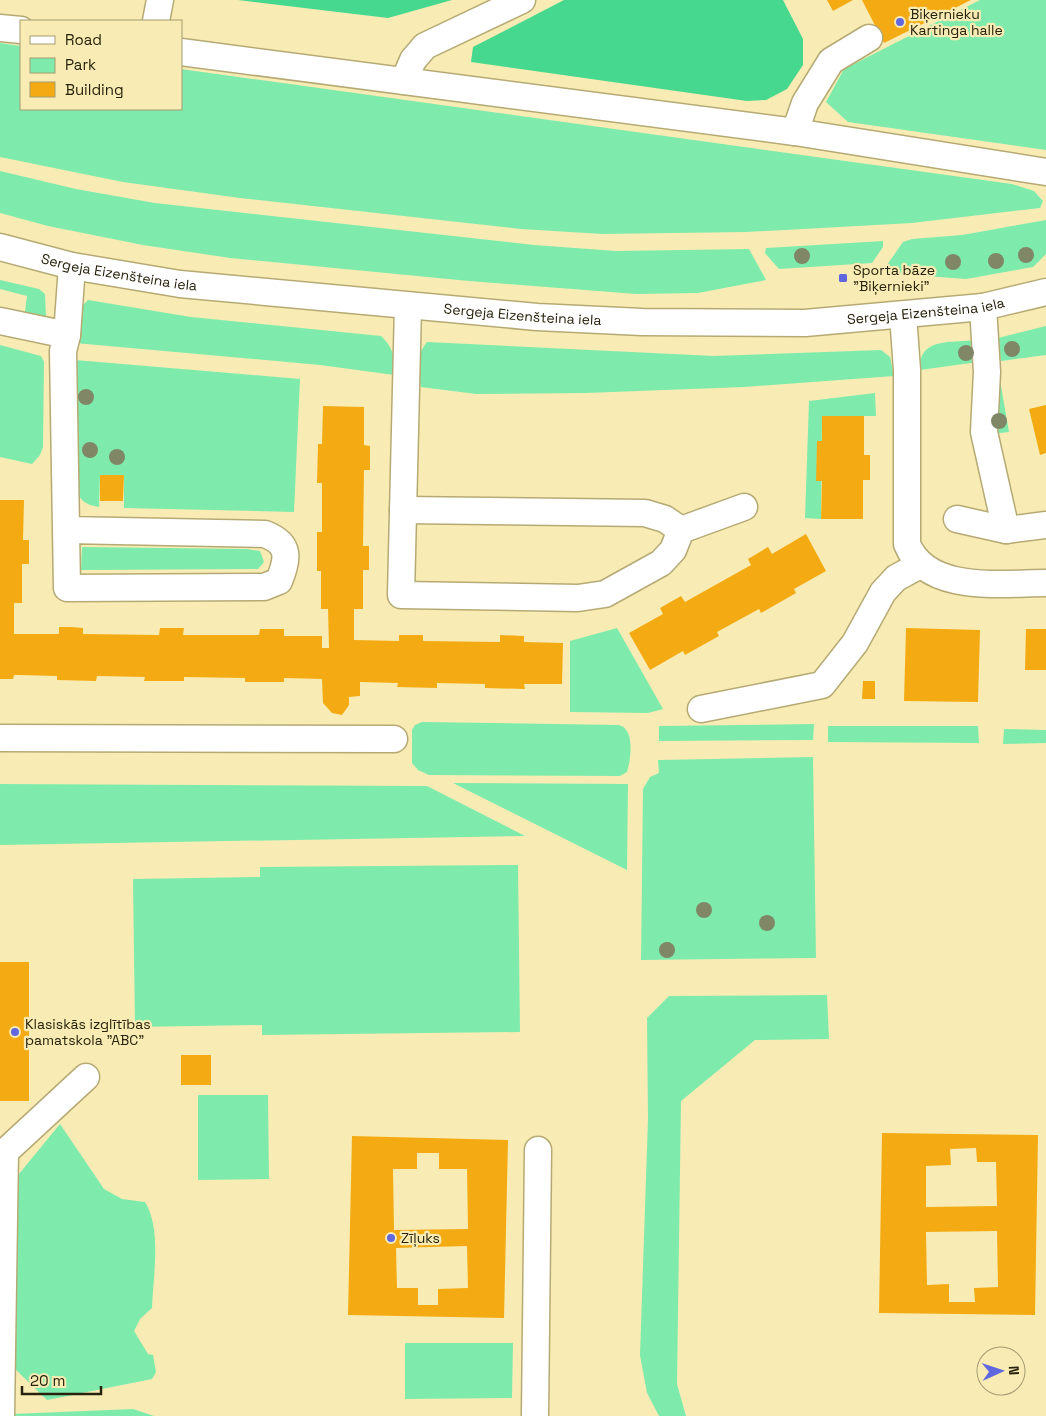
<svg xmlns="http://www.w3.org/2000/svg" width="1046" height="1416" font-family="'Space Grotesk',sans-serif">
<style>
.green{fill:#7eebad}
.forest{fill:#47d88f}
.building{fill:#f4ab13;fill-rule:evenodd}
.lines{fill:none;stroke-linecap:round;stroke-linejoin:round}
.minor-casing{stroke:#b6aa74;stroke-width:29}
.minor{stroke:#fff;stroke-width:26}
.tree{fill:#808766}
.poi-dot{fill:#6167df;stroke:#f8ecb4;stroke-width:2}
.labels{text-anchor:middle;stroke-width:4.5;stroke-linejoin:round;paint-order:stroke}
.poi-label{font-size:14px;fill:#27220c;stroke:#f8ecb4;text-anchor:start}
.street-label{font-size:14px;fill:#27220c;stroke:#f8ecb4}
</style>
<rect width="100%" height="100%" fill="#f8ecb4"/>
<g class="green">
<path d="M980 0H1046V150L848 122 826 102 844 69Z"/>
<path d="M0 43 21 46V109H181V69L1012 184 1034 191 1043 201 1040 208 912 223 746 232 602 234 521 229 240 198 123 182 0 157Z"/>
<path d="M0 171 76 189 155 203 534 245 616 251 749 249 766 280 698 293 636 294 469 281 230 258 143 245 48 226 0 213Z"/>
<path d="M1046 220V254L1033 267 966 279 898 274 887 265 903 242 912 239 962 235Z"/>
<path d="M883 241V247L872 263 779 269 765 253 766 248Z"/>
<path d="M0 280 39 289 45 294 46 316 40 324 24 320 27 296 0 289Z"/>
<path d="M88 300 191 317 381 336C394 348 395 359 394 375L320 365 75 343 78 310Z"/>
<path d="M1046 326V355L1001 361 998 338Z"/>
<path d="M976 340 978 362 920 370C918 337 952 343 976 340Z"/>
<path d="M427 342 714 356 881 350 890 357 894 376 744 387 586 393 476 394 421 387C417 371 416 355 427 342Z"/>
<path d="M0 345 41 356 44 362 43 447 40 455 32 464 0 457Z"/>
<path d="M75 360 300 379 294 512 124 508V476L100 475 99 507C83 504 80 500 74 485Z"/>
<path d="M1000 380 1009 432 990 434Z"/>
<path d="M875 393 876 416H822L821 519 805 518 809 401Z"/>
<path d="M82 547 247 549 260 551 264 562 258 569 81 570Z"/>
<path d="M617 628 663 709 648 713 570 712V641Z"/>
<path d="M422 722 619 725C635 729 631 759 627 772L620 776 429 775 418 770 412 763V730L415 725Z"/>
<path d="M814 724 813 740 659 741V726Z"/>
<path d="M828 726H978L979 743 828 742Z"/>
<path d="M1004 729 1046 730V743L1003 744Z"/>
<path d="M813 757 816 958 641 960 643 789 650 777 659 773 658 760Z"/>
<path d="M453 783 628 784 627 870Z"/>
<path d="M0 784 427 786 525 836 0 845Z"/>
<path d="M518 865 520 1032 262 1035V1025L135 1027 133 879 260 877V867Z"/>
<path d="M827 995 829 1039 755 1040 681 1101 677 1384 686 1416H659L647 1393 640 1355 648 1119 647 1018 669 996Z"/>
<path d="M198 1095H268L269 1179 198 1180Z"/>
<path d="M60 1124 104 1189 122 1199 145 1202C162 1229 153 1277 152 1308L140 1319 134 1331 148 1354 153 1355 156 1372 152 1379 47 1400 12 1366 14 1180Z"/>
<path d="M405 1343H513L512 1398 405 1399Z"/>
<path d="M133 1409 154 1416H12V1414Z"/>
</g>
<g class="forest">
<path d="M238 0H452L388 18Z"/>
<path d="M564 0H783L803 39V65L787 89 766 100 747 101 471 62 473 47Z"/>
</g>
<g class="building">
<path d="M827 0H853L833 11Z"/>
<path d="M862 0H971L884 43Z"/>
<path d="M1046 405V453L1040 455 1029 409Z"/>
<path d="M323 406 364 407V445L370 446V470H364L363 546H369V570H363V609H354V640L399 641V635H423V641L500 642V635L524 636V642L563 643 562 684H524L525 689 485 688V684L437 683V688L397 687 398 683 360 682V696L349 697V705L342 715 332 713 323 703 322 679 284 678V682H245V678L184 677V681H144L145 677 97 676 96 681 57 680V676L19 675H14L13 679H0V500H24L23 540H29V564H22V603H14V634H59V627H71L83 628V634L159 635 160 628H184L183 635H259L260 629H284V636H322V648H329L328 609H321V571H317V532H322V483H317L318 444H322Z"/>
<path d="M822 416H864V455H870V480H863V519H821L822 481H816L817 441H822Z"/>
<path d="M100 475H124L123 501H100Z"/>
<path d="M806 534 826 571 794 589 796 593 761 613 759 609 717 632 719 636 685 655 683 651 650 670 629 633 663 614 660 608 681 596 685 602 751 565 748 559 768 547 772 554Z"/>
<path d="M906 628 980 630 978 702 904 701Z"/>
<path d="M1026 629H1046V670H1025Z"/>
<path d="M863 681H875V699H862Z"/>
<rect x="0" y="962" width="29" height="139"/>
<rect x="181" y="1055" width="30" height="30"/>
<path d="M882 1133 1038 1135 1035 1315 879 1313ZM976 1148 977 1162H996L997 1206 926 1207V1166L951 1165 950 1149ZM997 1231 998 1287 974 1288 975 1302H949V1284L927 1285 926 1232Z"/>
<path d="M352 1136 508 1140 504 1318 348 1315ZM417 1153H439V1169H467L468 1229 394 1230 393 1169H417ZM467 1246 468 1288 438 1289V1305H418V1288H397L396 1248Z"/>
</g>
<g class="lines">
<defs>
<g id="minor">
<path d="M156 21 160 0"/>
<path d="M0 28 21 30"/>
<path d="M181 52 795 132 1046 172"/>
<path d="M404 81 413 60 425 46 522 0"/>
<path d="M795 132 805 103 831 61 869 38"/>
<path id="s1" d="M0 247 72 266 180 284 537 317 642 322 805 323 983 307 1046 292"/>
<path d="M408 306 401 595 578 598 605 594 661 563 673 550 681 530 744 507"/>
<path d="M983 307 987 372 984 432 1006 530"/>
<path d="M903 315 907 370V544C927 594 1002 583 1046 583"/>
<path d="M0 321 67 335"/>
<path d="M403 510 645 513 665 519 681 530"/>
<path d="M957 519 1006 530 1046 525"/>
<path d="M67 530 265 534C291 544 288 559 279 581L264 587 67 588 63 351 67 335 72 266"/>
<path d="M701 709 822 685 855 643 883 592 896 578 920 565"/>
<path d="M0 738 394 739"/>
<path d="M1 1416 5 1152 86 1077"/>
<path d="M535 1416 538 1150"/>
</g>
</defs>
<use href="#minor" class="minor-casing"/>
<use href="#minor" class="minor"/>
</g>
<g class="tree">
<circle cx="1026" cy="255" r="8"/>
<circle cx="802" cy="256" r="8"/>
<circle cx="996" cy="261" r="8"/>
<circle cx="953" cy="262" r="8"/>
<circle cx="1012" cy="349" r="8"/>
<circle cx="966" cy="353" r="8"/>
<circle cx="86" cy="397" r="8"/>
<circle cx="999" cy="421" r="8"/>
<circle cx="90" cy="450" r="8"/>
<circle cx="117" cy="457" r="8"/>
<circle cx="704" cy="910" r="8"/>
<circle cx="767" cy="923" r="8"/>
<circle cx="667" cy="950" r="8"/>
</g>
<g class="poi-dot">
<circle cx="900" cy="22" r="5"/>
<rect x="838" y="273" width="10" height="10" rx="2.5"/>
<circle cx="15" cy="1032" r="5"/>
<circle cx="391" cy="1238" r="5"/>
</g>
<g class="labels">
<g class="poi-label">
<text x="910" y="19">Biķernieku<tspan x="910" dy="16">Kartinga halle</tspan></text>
<text x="853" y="275">Sporta bāze<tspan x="853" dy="16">"Biķernieki"</tspan></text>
<text x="25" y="1029">Klasiskās izglītības<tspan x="25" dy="16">pamatskola "ABC"</tspan></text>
<text x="401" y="1243">Zīļuks</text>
</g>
<g class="street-label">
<text dy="5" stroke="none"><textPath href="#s1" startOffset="122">Sergeja Eizenšteina iela</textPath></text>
<text dy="5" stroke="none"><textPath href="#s1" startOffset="932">Sergeja Eizenšteina iela</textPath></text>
<text dy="5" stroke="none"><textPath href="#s1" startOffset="528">Sergeja Eizenšteina iela</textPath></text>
</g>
</g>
<rect x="20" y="20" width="162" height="90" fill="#f8ecb4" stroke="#a49b71"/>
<rect x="30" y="36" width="25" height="8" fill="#ffffff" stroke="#a49b71"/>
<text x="65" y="45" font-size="15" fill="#27220c">Road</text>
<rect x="30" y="58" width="25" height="15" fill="#7eebad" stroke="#a49b71"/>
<text x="65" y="70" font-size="15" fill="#27220c">Park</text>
<rect x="30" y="82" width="25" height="15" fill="#f4ab13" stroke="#a49b71"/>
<text x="65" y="95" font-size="15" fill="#27220c">Building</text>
<g transform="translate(1001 1371) rotate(87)"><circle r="24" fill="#f8ecb4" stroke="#a49b71"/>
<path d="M0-4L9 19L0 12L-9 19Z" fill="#6167df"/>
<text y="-8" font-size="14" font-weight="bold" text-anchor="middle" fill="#27220c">N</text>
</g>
<path d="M22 1386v8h79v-8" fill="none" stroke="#27220c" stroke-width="2.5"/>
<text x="30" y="1386" font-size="15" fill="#27220c" stroke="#f8ecb4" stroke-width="4" paint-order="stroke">20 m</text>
</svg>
